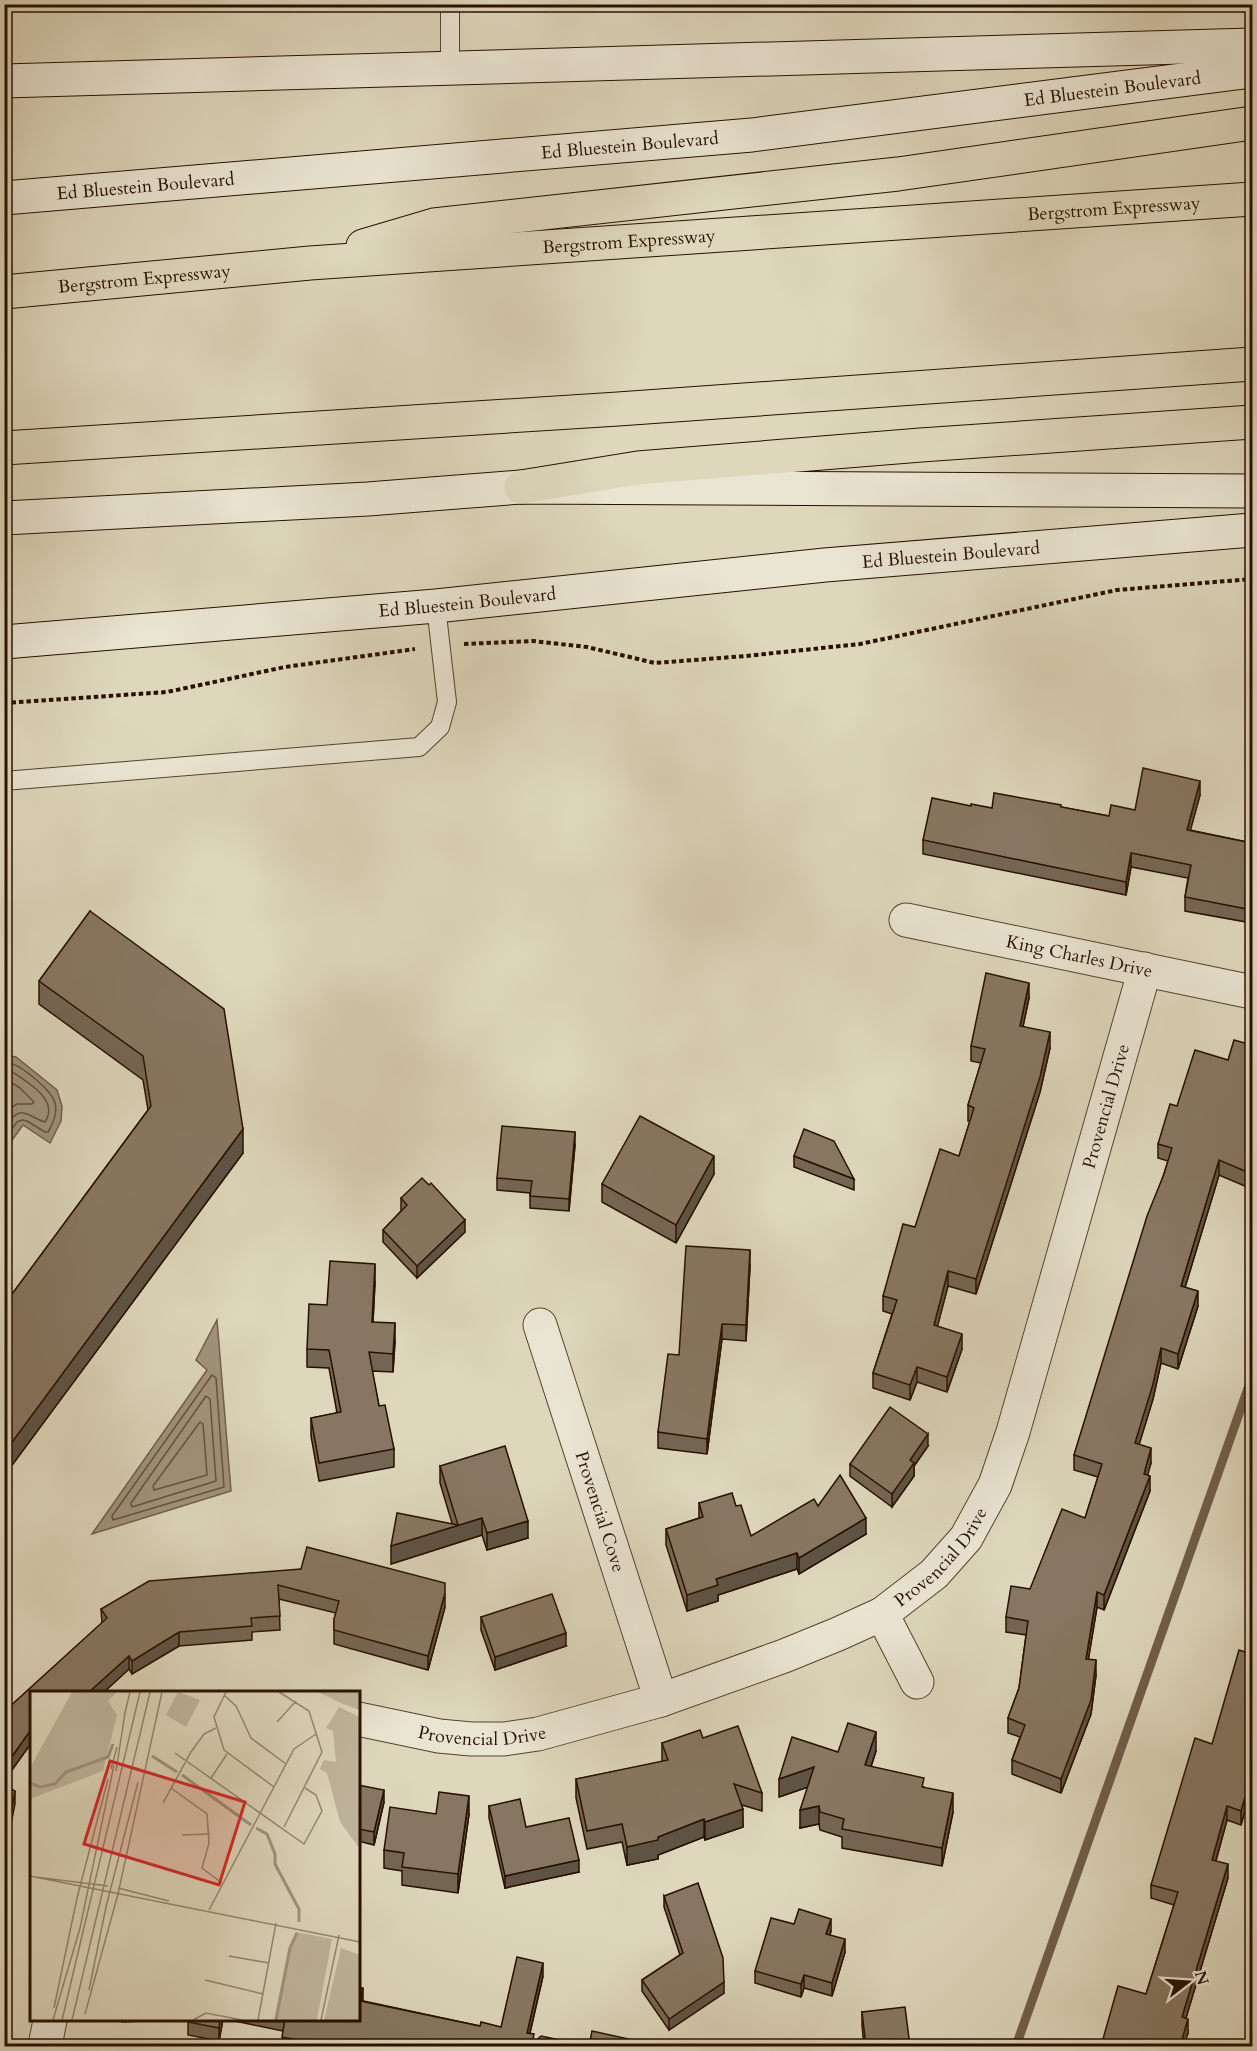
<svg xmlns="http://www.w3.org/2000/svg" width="1257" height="2051" font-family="Cardo,serif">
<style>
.water{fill:#a0937c;stroke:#705f4a;stroke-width:1.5}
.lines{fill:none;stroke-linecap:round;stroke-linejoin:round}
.shore{stroke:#64523e;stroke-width:1.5}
.stream{stroke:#705f4a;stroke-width:9}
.service-casing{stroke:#56422f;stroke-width:20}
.minor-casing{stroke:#56422f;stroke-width:35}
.secondary-casing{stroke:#281000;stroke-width:35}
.motorway-casing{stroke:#281000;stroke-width:35}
.path{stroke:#281000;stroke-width:4;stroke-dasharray:4.5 3;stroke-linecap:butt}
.service{stroke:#eae5d3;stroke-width:18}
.minor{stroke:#eae5d3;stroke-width:33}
.secondary{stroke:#eae5d3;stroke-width:33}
.motorway{stroke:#ded7bc;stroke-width:33}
.wall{fill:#746654;stroke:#281000;stroke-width:1.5}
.shaded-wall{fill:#5e5345;stroke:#281000;stroke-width:1.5}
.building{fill:#877762;stroke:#281000;stroke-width:1.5}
.labels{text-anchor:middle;stroke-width:5;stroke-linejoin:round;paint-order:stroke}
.street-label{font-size:18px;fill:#281000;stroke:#eae5d3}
.inset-river{fill:none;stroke:#a0937c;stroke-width:3}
.inset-road{fill:none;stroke:#958771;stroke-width:1.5}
.view{fill:#d62828;fill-opacity:0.15;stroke:#d62828;stroke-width:3}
.inset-edge{fill:none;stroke:#281000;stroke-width:3}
</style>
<rect width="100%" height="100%" fill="#ded7bc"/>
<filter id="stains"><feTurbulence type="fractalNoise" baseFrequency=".00333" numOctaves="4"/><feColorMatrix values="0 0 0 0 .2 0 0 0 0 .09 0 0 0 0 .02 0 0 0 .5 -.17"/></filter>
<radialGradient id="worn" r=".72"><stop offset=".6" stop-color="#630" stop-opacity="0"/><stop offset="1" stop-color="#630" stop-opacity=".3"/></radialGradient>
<g class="water">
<path d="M5 1055 16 1057 57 1090 62 1106 61 1121 50 1143 23 1125 5 1150Z"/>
<path d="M217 1320 231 1491 92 1534 207 1370 196 1360Z"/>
</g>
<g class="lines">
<g class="shore">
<path d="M4 1062C16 1063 24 1070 33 1077 54 1095 64 1105 48 1132H45L27 1121 22 1120 17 1122 4 1140"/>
<path d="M4 1069 11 1071C26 1081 60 1100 45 1122 24 1115 22 1103 4 1127"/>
<path d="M4 1078 20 1088 34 1102 32 1104H17L4 1112"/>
<path d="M212 1375 216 1378 224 1487 113 1520 112 1516Z"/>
<path d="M206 1396 210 1399 216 1481 132 1507 131 1503Z"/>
<path d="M200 1422 203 1424 207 1475 154 1490 153 1486Z"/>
</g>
<path class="stream" d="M1016 2046 1252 1377"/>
<defs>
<g id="service">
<path d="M450 67V4"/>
<path d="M4 781 419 747 440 727 447 702 436 606"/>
</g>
<g id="minor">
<path id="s1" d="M906 920 1252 992"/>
<path id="s2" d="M540 1325 661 1700"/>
<path d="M882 1614 917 1682"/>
<path id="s3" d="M358 1719 439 1736 471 1739H504L538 1734 661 1700 784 1656 838 1634 882 1614 934 1574 966 1538 995 1485 1013 1432 1145 969"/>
<path d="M45 2046 50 2020"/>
</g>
<g id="secondary">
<path d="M4 81 1252 45"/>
<path id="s4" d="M4 198 752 135 1252 71"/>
<path d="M4 518 368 499 521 487 1252 491"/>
<path id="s5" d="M4 642 436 606 825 565 1252 530"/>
</g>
<g id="motorway">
<path d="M363 246 434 225 898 174 1252 123"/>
<path id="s6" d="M4 292 310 263 1252 199"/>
<path d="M4 448 618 409 1252 364"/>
<path d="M521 487 638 468 921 445 1252 422"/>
</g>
</defs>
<use href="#service" class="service-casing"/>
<use href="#minor" class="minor-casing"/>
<use href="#secondary" class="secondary-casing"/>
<use href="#motorway" class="motorway-casing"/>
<g class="path">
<path d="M464 644 533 641 587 647 655 663 746 656 860 644 1117 590 1252 579"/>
<path d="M4 703 167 692 285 667 415 649"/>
</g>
<use href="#service" class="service"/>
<use href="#minor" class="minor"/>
<use href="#secondary" class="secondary"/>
<use href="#motorway" class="motorway"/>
</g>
<g class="wall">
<path d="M1200 795 1190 830 1247 842 1252 838V923L1185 911V897L1188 878 1131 867 1126 895 923 854V840L971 806 992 808 1061 807 1109 816Z"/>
<path d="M90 911 243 1153 4 1476V1305L148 1110 143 1080 39 1004V981Z"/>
<path d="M1029 998 1023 1026 1050 1048 1040 1092 976 1294 948 1286 937 1326 962 1349 947 1392 917 1382 910 1400 873 1388V1373L892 1314 883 1311V1296L915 1227 959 1156 970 1121H968V1105L981 1063 971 1061V1046Z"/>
<path d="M1252 1045V1189L1219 1175 1185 1287 1198 1306 1178 1369 1161 1363 1153 1399 1139 1444 1151 1463 1147 1475 1150 1491 1104 1610 1097 1607 1088 1660 1096 1675 1091 1714 1061 1793 1012 1774V1760L1020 1737 1008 1733V1718L1019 1688 1026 1635 1006 1632V1617L1030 1589 1085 1518 1098 1477 1074 1470V1455L1168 1161 1158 1158V1144L1177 1106 1228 1060Z"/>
<path d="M575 1145 569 1211 530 1208V1193L497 1190V1178Z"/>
<path d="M794 1156 854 1179V1190L794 1167Z"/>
<path d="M714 1174 676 1243 602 1202V1184Z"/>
<path d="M429 1185 465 1232 417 1278 383 1242V1230L401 1211V1198Z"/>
<path d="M750 1266 746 1341 722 1339 707 1454 658 1448V1432L679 1355Z"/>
<path d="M375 1282 373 1322 395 1341 393 1372 372 1371 379 1406 394 1449V1467L319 1481 311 1436V1418L337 1413 329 1368 307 1367V1349L327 1305Z"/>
<path d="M928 1446 914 1466V1476L892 1507 850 1476V1464Z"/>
<path d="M440 1466 528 1538 487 1550 482 1535 391 1564 452 1523 440 1483Z"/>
<path d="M699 1503 736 1506 751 1536 818 1506 866 1534 799 1574 797 1569 718 1595V1601L687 1611 666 1545V1529L699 1518Z"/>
<path d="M1252 1539V1567L1249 1565V1551Z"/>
<path d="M301 1569 445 1607 428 1670 334 1644V1619L336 1613 279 1599 280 1630 252 1632V1640L179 1646 132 1674 129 1669 104 1692H32V1742L4 1781V1710H6L102 1623 101 1609Z"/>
<path d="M481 1617 566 1646 495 1670 481 1630Z"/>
<path d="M1252 1654V1813L1245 1811 1241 1825 1227 1820 1216 1861 1228 1878 1186 2018 1188 2033 1146 1994 1174 1905 1151 1898V1885L1212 1744Z"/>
<path d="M703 1738 762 1793V1811L742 1805 743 1827 705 1840 704 1837 658 1855V1859L627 1865 622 1842 587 1849 576 1798V1779L662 1762V1743Z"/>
<path d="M876 1751 871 1767 924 1787 953 1812 942 1866 842 1848V1837L820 1830 819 1824 800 1828 808 1787 779 1797 838 1752Z"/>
<path d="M358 1785 384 1802 374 1845 358 1841Z"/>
<path d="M489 1806 526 1827 579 1872 505 1888 489 1818Z"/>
<path d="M436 1814H469L458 1893 402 1885V1871L384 1868V1850Z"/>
<path d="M664 1896 724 1993 669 2030 642 1991V1980L680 1955 664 1907Z"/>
<path d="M794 1924 831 1931 830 1935 845 1952 832 1996 804 1988 801 1997 755 1983V1971Z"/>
<path d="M543 1976 530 2033 534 2042 589 2046H282L283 2031 225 2019H358L363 2001 480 2026 501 2027Z"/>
<path d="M862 2012 910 2046H864L862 2025Z"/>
<path d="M122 2019H188L122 2022Z"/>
<path d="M223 2019 219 2041 188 2035V2022Z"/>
</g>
<g class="shaded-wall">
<path d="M1200 781V795L1187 843V830Z"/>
<path d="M1131 853V867L1126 895V882Z"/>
<path d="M1029 983V998L1020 1041V1026Z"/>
<path d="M1050 1032V1048L1040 1092 976 1294V1279Z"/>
<path d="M243 1129V1153L4 1476V1453Z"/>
<path d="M575 1132V1145L569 1211V1199Z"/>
<path d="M714 1156V1174L676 1243V1225Z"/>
<path d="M1219 1160V1175L1181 1301V1286Z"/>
<path d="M465 1220V1232L417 1278V1266Z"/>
<path d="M750 1250V1266L746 1341V1325Z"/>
<path d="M375 1264V1282L372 1340V1322Z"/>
<path d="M948 1271V1286L934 1340V1325Z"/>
<path d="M1198 1291V1306L1178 1369V1354Z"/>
<path d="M395 1323V1341L393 1372V1354Z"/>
<path d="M722 1324V1339L707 1454V1439Z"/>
<path d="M962 1334V1349L947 1392V1377Z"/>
<path d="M1161 1348V1363L1153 1399 1135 1458V1443Z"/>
<path d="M917 1367V1382L910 1400V1385Z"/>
<path d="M928 1434V1446L914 1466V1476L892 1507V1494L910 1460Z"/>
<path d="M1151 1448V1463L1144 1489V1474Z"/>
<path d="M1150 1476V1491L1104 1610V1595Z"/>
<path d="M482 1518V1535L391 1564V1546Z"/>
<path d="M866 1518V1534L799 1574V1558Z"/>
<path d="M528 1521V1538L487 1550V1533Z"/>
<path d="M797 1553V1569L718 1595V1601L687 1611V1595L716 1579Z"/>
<path d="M1097 1592V1607L1086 1674V1659Z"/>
<path d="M445 1593V1607L428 1670V1656Z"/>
<path d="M179 1632V1646L132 1674V1661Z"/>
<path d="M566 1633V1646L495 1670V1657Z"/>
<path d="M129 1656V1669L104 1692H89Z"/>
<path d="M1096 1660V1675L1091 1714 1061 1793V1779Z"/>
<path d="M32 1728V1742L4 1781V1768Z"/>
<path d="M876 1732V1751L865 1784V1765Z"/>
<path d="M814 1767V1785L779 1797V1779Z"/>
<path d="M384 1790V1802L374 1845V1832Z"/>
<path d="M15 1791V1804L4 1859V1846Z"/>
<path d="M953 1793V1812L942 1866V1848Z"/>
<path d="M469 1796V1814L458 1893V1874Z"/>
<path d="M1245 1797V1811L1241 1825V1811Z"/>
<path d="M819 1806V1824L800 1828V1810Z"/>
<path d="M1227 1806V1820L1212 1874V1860Z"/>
<path d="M743 1809V1827L705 1840V1822Z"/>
<path d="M704 1819V1837L658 1855V1859L627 1865V1847L658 1837Z"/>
<path d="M579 1860V1872L505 1888V1876Z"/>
<path d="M1228 1864V1878L1182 2031V2017Z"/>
<path d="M831 1919V1931L826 1947V1934Z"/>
<path d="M845 1939V1952L832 1996V1983Z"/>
<path d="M543 1963V1976L527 2045V2033Z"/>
<path d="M804 1975V1988L801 1997V1984Z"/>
<path d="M724 1982V1993L669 2030V2019Z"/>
<path d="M363 1988V2001H360Z"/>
<path d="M220 2019H223L219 2041V2028Z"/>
<path d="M1188 2019V2033L1184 2046H1180Z"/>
</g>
<g class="building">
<path d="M1143 768 1200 781 1187 830 1247 842 1248 837 1252 838V910L1185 897 1191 865 1131 853 1126 882 923 840 932 798 971 806V804L992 808 994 793 1061 805V807L1109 816 1111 805 1135 810Z"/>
<path d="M90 911 224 1009 243 1129 4 1453V1305L151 1106 143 1056 39 981Z"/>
<path d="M986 973 1029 983 1020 1026 1050 1032 1040 1077 976 1279 948 1271 934 1325 962 1334 947 1377 917 1367 910 1385 873 1373 897 1300 883 1296 903 1224 915 1227 940 1149 959 1156 974 1108 968 1105 985 1049 971 1046Z"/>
<path d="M1234 1040 1252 1045V1174L1219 1160 1181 1286 1198 1291 1178 1354 1161 1348 1153 1384 1135 1443 1151 1448 1144 1474 1150 1476 1104 1595 1097 1592 1086 1659 1096 1660 1091 1700 1061 1779 1012 1760 1025 1725 1008 1718 1019 1688 1028 1621 1006 1617 1011 1586 1030 1589 1062 1509 1085 1518 1102 1464 1074 1455 1147 1216 1164 1174 1172 1148 1158 1144 1170 1104 1177 1106 1195 1050 1228 1060Z"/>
<path d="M640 1116 714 1156 676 1225 602 1184Z"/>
<path d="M502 1126 575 1132 569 1199 530 1196 532 1181 497 1178Z"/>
<path d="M804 1129 834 1141 854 1179 794 1156Z"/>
<path d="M422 1178 429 1185 431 1183 465 1220 417 1266 383 1230 407 1205 401 1198Z"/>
<path d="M686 1246 750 1250 746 1325 722 1324 707 1439 658 1432 668 1354 679 1355Z"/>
<path d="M330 1261 375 1264 372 1322 395 1323 393 1354 369 1352 379 1406 385 1405 394 1449 319 1463 311 1418 341 1412 329 1350 307 1349 309 1304 327 1305Z"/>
<path d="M890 1407 928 1434 910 1460 914 1463 892 1494 850 1464Z"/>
<path d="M505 1446 528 1521 487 1533 482 1518 391 1546 397 1513 458 1525 440 1466Z"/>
<path d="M840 1475 866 1518 799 1558 797 1553 716 1579 718 1585 687 1595 666 1529 703 1517 699 1503 732 1493 736 1506 741 1505 751 1536 814 1499 818 1506Z"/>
<path d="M1252 1539V1553L1249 1551Z"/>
<path d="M307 1547 445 1583V1593L428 1656 334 1630V1619L339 1601 278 1585 280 1616 251 1618 252 1626 179 1632 132 1661 129 1656 89 1692H32V1728L4 1768V1710H6L107 1618 101 1609 149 1581 301 1569Z"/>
<path d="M552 1594 566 1633 495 1657 481 1617Z"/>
<path d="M1239 1650 1252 1654V1799L1245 1797 1241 1811 1227 1806 1212 1860 1228 1864 1182 2017 1188 2019 1180 2046H1101L1118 1986 1146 1994 1178 1892 1151 1885 1195 1738 1212 1744Z"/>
<path d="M848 1723 876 1732 865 1765 924 1778 922 1787 953 1793 942 1848 842 1829 844 1819 820 1812 819 1806 800 1810 814 1767 779 1779 792 1737 838 1752Z"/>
<path d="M738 1726 762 1793 734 1784 743 1809 705 1822 704 1819 658 1837V1840L627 1847 622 1824 587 1831 576 1779 668 1760 662 1743 700 1730 703 1738Z"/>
<path d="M4 1784 15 1791 4 1846Z"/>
<path d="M358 1785 384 1790 374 1832 358 1829Z"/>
<path d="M439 1792 469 1796 458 1874 402 1867 404 1853 384 1850 390 1807 436 1814Z"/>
<path d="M520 1799 526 1827 569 1818 579 1860 505 1876 489 1806Z"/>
<path d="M698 1883 723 1958 724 1982 669 2019 642 1980 683 1953 664 1896Z"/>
<path d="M799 1909 831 1919 826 1934 845 1939 832 1983 804 1975 801 1984 755 1971 771 1918 794 1924Z"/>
<path d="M517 1957 543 1963 527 2033 534 2034 532 2044 541 2036 589 2046H314V2043L282 2037 285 2019H358V1987L363 1988 360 2001 480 2026 481 2022 501 2027Z"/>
<path d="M905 2007 910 2046H866L862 2012Z"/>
<path d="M188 2019H220L219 2028 188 2022Z"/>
<path d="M592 2031 656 2045V2046H589Z"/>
</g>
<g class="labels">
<g class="street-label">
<text dy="6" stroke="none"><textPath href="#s4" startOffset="1114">Ed Bluestein Boulevard</textPath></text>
<text dy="6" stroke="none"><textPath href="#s4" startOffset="628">Ed Bluestein Boulevard</textPath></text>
<text dy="6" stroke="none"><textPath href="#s4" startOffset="142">Ed Bluestein Boulevard</textPath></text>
<text dy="6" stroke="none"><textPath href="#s6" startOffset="1113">Bergstrom Expressway</textPath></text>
<text dy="6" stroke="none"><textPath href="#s6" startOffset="627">Bergstrom Expressway</textPath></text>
<text dy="6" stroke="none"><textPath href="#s6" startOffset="141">Bergstrom Expressway</textPath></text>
<text dy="6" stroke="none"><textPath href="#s5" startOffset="951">Ed Bluestein Boulevard</textPath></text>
<text dy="6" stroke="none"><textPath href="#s5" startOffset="465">Ed Bluestein Boulevard</textPath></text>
<text dy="6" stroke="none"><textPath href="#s1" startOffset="177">King Charles Drive</textPath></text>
<text dy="6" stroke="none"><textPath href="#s3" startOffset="1116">Provencial Drive</textPath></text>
<text dy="6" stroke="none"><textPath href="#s2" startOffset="196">Provencial Cove</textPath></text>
<text dy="6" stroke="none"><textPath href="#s3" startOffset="630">Provencial Drive</textPath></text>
<text dy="6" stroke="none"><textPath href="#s3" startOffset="126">Provencial Drive</textPath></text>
</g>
</g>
<g transform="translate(30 1691)">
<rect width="330" height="330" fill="#ded7bc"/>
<path d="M42 1H87L78 10 87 24 73 80 0 108V77ZM148 1 170 9 156 36 136 24ZM288 1H330V19L313 13ZM309 16 330 26V158L310 131 297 82 290 78 294 69 306 71 303 40 296 37ZM266 241 302 248 287 329H244L258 260ZM311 257 330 264V329H294Z" fill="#bfb59c"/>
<path class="inset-river" d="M122 65 147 81M152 84 221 134M0 92 10 96 25 93 36 81 78 66 83 53M226 137 237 143 245 163V173L269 218V231M246 329 260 257 267 242"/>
<path class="inset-road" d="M196 1 184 26 194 59 244 96M249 1 279 20 292 61 254 136M194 4 206 15 221 47 256 73M94 26 100 1M247 31 266 10M145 62 274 153 292 120 286 104 275 97M81 78 87 56M86 80 95 22M181 87 197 63M141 97 177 123 179 152 172 177 192 192M133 112 161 61 174 43 186 37M152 144 180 143M0 185 330 251M5 186 78 195M88 197 139 210M179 219 264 58 286 43M199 265 239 272M175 289 233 303M59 299 76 216 108 91M24 317 47 207 78 88M55 323 88 203 132 1M23 329 50 237 84 74M32 329 110 1M42 329 120 1M163 329 176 322 212 329M228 329 246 232M291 329 309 244"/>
<path class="view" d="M80 70 215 111 189 194 54 153Z"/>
<rect width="330" height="330" class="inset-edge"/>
</g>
<rect width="1257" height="2051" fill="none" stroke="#ded7bc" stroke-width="24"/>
<rect x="6" y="6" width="1245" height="2039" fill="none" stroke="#281000" stroke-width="3"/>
<rect x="12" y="12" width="1233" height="2027" fill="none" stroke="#281000" stroke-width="1.5"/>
<g transform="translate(1188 1982) rotate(73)" stroke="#eae5d3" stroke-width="4.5" paint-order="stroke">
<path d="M0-4.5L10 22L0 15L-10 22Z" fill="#281000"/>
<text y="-9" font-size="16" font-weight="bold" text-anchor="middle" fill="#281000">N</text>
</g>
<rect width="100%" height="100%" filter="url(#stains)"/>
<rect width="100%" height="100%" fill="url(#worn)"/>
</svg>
